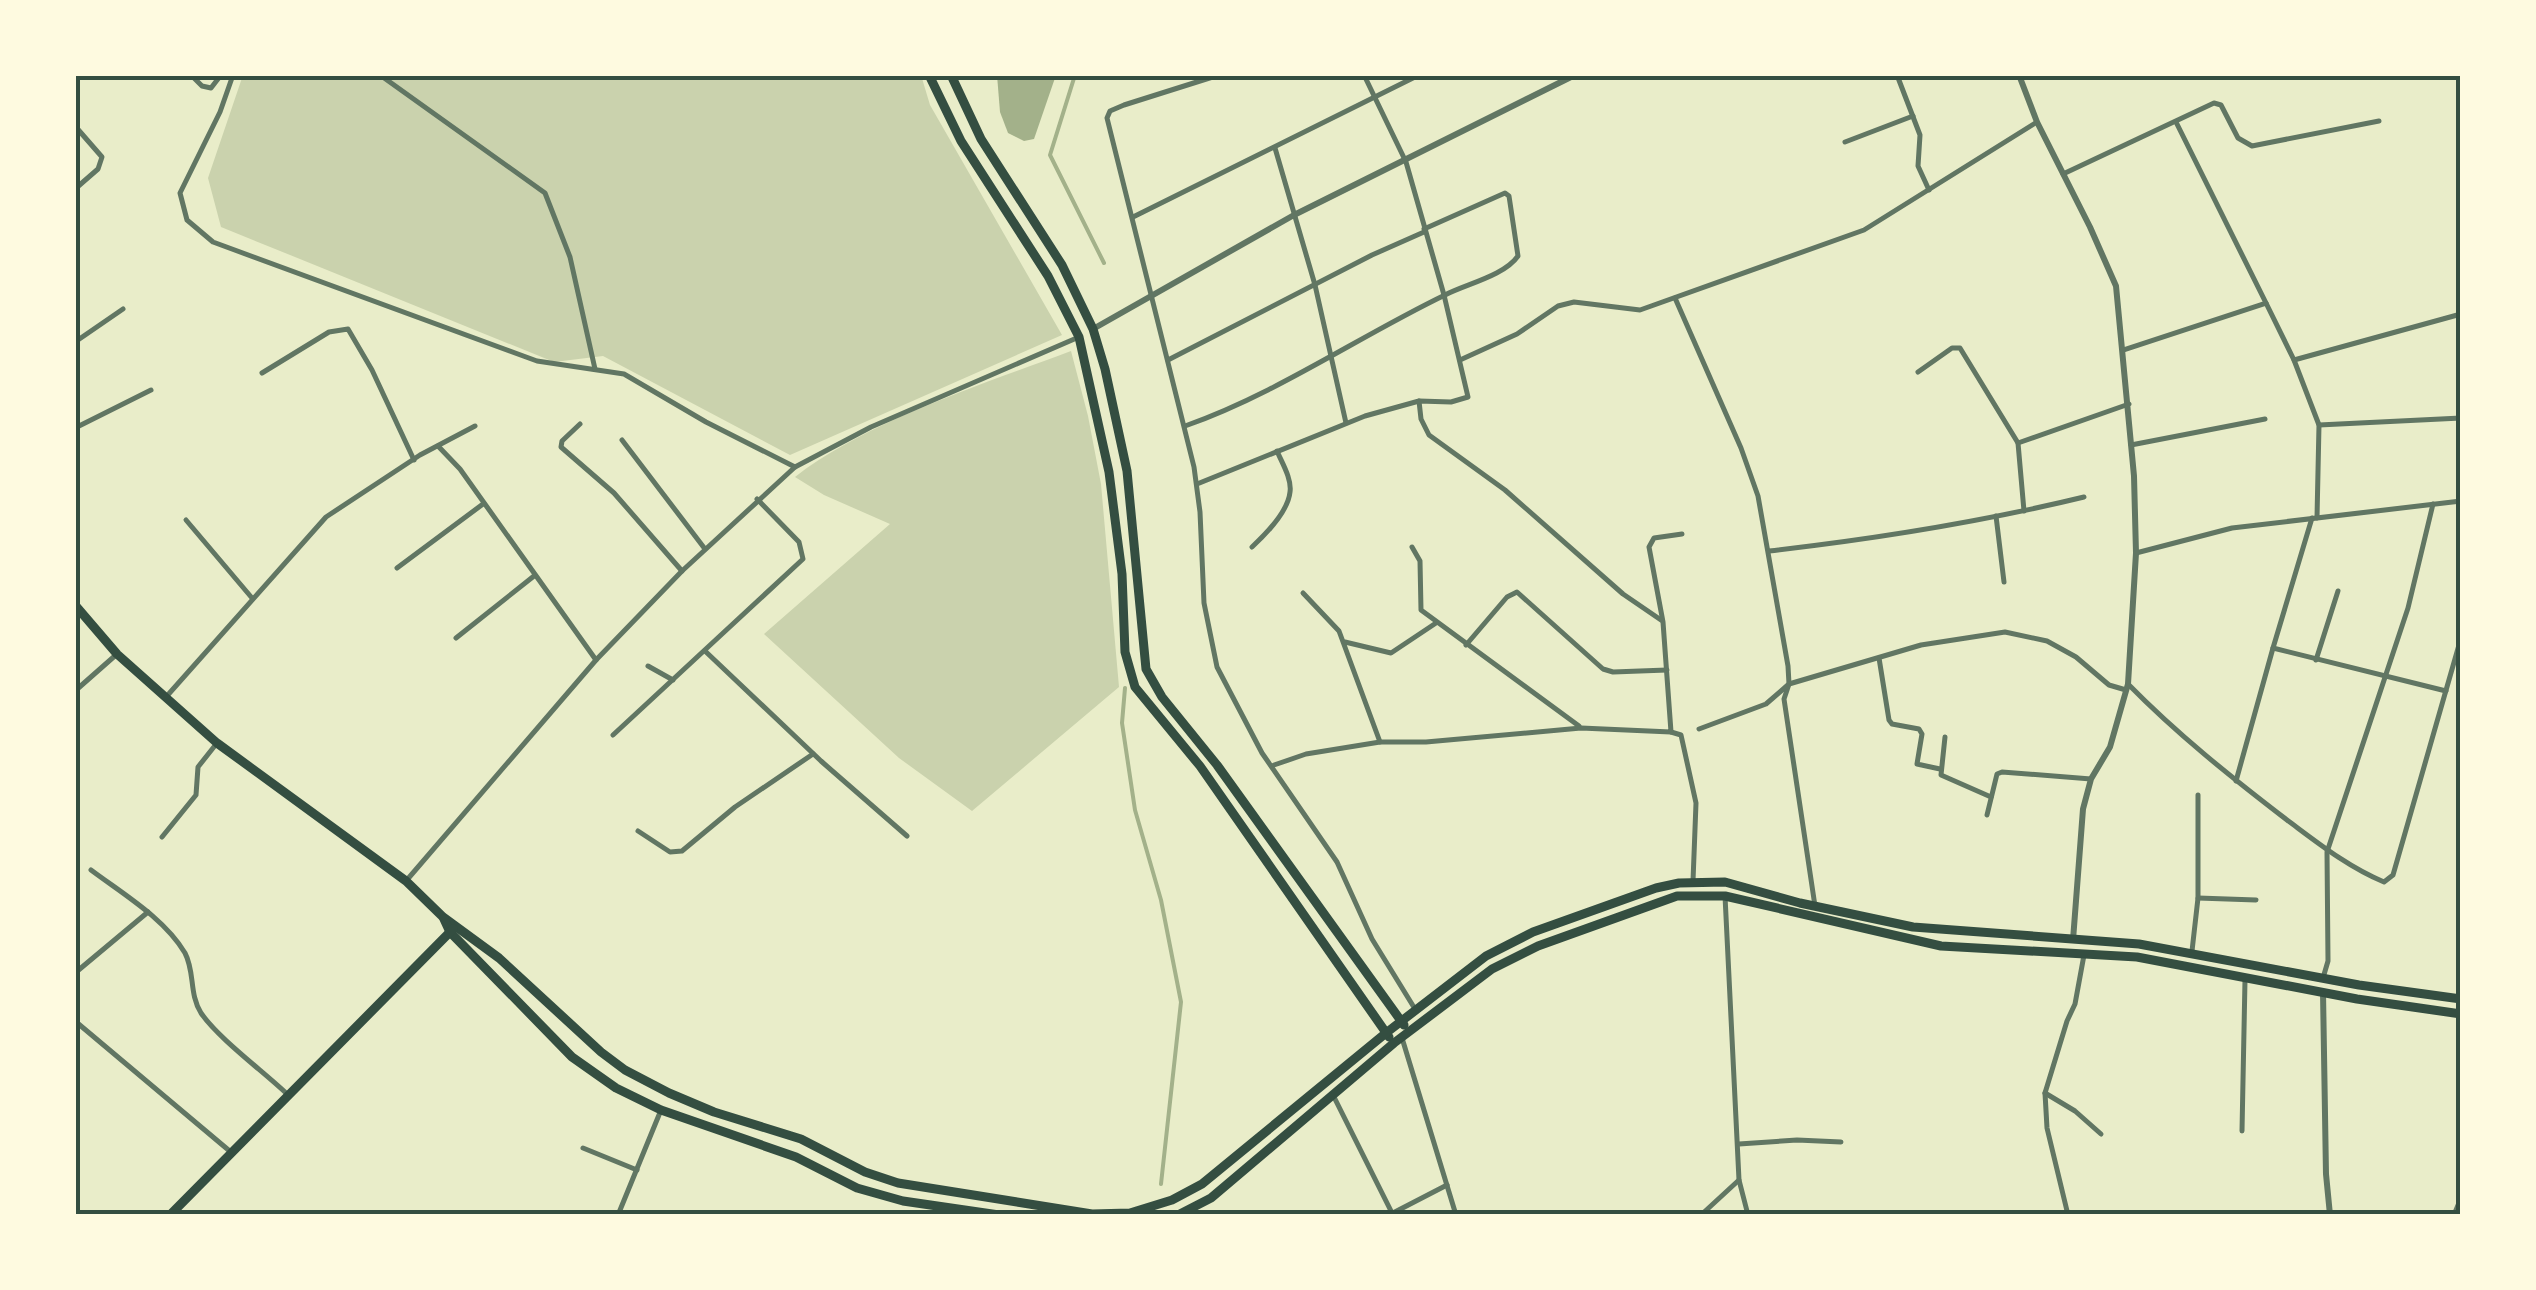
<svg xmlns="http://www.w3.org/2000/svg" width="2536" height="1290" font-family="Commissioner,sans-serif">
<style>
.green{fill:#cad2ad}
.water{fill:#a3b18a}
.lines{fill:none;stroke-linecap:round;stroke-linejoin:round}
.stream{stroke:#a3b18a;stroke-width:4}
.minor{stroke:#617663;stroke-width:5}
.tertiary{stroke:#617663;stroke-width:6}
.trunk{stroke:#344e41;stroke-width:9}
.neatline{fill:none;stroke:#344e41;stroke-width:4}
</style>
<rect width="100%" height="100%" fill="#e9edc9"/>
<g class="green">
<path d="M243 75H921L930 105 1062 335 790 455 603 356 554 362 221 227 208 178Z"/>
<path d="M1071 351 1088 416 1101 484 1119 687 972 811 899 758 764 634 890 524 824 495 795 477C867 421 984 384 1071 351Z"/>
</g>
<path class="water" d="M997 75H1056L1034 139 1024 141 1008 133 1000 112Z"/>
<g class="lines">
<g class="stream">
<path d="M1075 75 1050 155 1104 263"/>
<path d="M1125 688 1122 723 1135 810 1161 900 1181 1002 1161 1184"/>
</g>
<g class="minor">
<path d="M191 75 202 86 211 88 221 75"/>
<path d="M233 75 220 112 180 193 187 220 213 242 537 361 624 374 706 422 795 467"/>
<path d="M380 75 545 193 570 257 595 369"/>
<path d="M1219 75 1124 105 1110 111 1107 118 1194 467 1200 512 1204 603 1217 667 1262 753 1337 862 1372 939 1415 1009"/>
<path d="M1897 75 1920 135 1918 166 1929 190"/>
<path d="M75 126 102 157 98 169 75 189"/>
<path d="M1845 142 1913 116"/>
<path d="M1275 148 1315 285 1346 423"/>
<path d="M2063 174 2214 103 2221 105 2238 138 2252 146 2379 121"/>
<path d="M1133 217 1419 75"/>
<path d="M1675 298 1741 448 1758 496 1788 666 1789 684 1784 699 1815 906"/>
<path d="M2266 303 2294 360 2319 425 2317 518"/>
<path d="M75 342 123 309"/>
<path d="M2123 350 2266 303 2176 122"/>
<path d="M1168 360 1372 255 1424 232"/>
<path d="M1460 360 1517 334 1558 306 1574 302 1640 310 1864 230 2037 122"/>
<path d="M2294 360 2461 314"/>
<path d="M1918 372 1952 348H1960L2018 443"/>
<path d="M262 373 329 332 348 329 372 370 414 460"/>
<path d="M1419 401 1421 419 1429 435 1505 490 1623 594 1661 620"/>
<path d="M580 424 562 441 561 447 614 493 682 571"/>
<path d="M2319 425 2461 418"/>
<path d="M1185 426C1276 394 1358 337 1445 295 1466 284 1504 276 1518 256L1509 196 1505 193 1424 229"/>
<path d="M75 428 151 390"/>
<path d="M622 440 705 549"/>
<path d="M2131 445 2265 419"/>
<path d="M438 446 460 469 596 660"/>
<path d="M1197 484 1365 416 1419 401 1451 402 1468 397 1444 295 1406 162 1364 75"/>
<path d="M2024 511 2018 443 2129 404"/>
<path d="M1996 516 2004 582"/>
<path d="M2312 518 2273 648 2446 691"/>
<path d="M186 520 252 598"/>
<path d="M1252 547C1266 534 1288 512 1290 492 1292 479 1282 463 1277 451"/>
<path d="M1412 547 1420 561 1421 610 1579 726"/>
<path d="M1769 551C1874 539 1981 522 2084 497"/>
<path d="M2136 553 2232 528 2461 501"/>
<path d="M397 568 483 504"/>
<path d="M1303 593 1339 631 1380 742"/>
<path d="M456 638 534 576"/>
<path d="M1345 642 1391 653 1436 623"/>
<path d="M1466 645 1507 597 1517 592 1603 669 1613 672 1667 670"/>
<path d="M705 651 821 761 907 836"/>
<path d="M1879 658 1889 720 1892 724 1919 729 1922 734 1917 764 1940 769"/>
<path d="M2316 660 2338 591"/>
<path d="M648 666 673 680"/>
<path d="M2128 684C2177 734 2231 777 2287 820 2318 843 2348 867 2384 882L2393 875 2461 638"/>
<path d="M75 691 117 654"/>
<path d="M166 697 326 517 420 455 475 426"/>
<path d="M1699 729 1766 704 1789 684 1921 645 2005 632 2047 641 2076 657 2109 685 2126 690"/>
<path d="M1671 732 1681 735 1696 803 1693 881"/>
<path d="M613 735 803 559 799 542 757 499"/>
<path d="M1945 737 1941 775 1991 797"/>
<path d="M1274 765 1306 754 1380 742H1426L1581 728 1671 732 1663 622 1649 547 1654 538 1682 534"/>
<path d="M2236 781 2273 648"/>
<path d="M1987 815 1997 774 2002 772 2091 779"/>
<path d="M638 831 670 852 682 851 735 807 813 754"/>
<path d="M162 837 196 795 198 767 217 743"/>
<path d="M91 870C123 894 164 918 185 953 195 972 189 994 201 1013 218 1038 264 1072 287 1094"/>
<path d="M406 881 596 660 682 571 795 467 871 427 1079 337"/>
<path d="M1725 896 1739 1180 1748 1215"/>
<path d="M2198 898 2256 900"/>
<path d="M2192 951 2198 898V795"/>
<path d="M75 973 148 912"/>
<path d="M2323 978 2328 961 2327 852 2408 608 2433 504"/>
<path d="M75 1021 232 1153"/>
<path d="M1402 1038 1456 1215"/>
<path d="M2045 1093 2075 1111 2101 1134"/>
<path d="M1333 1095 1392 1213"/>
<path d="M2242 1131 2245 980"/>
<path d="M1739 1144 1797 1140 1841 1142"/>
<path d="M583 1148 637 1170"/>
<path d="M618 1215 661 1110"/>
<path d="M1389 1215 1447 1185"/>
<path d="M1701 1215 1739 1180"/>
<path d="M2068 1215 2047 1128 2045 1093 2067 1021 2075 1004 2084 955"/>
<path d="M2454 1215 2461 1198"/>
</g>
<g class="tertiary">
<path d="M2019 75 2037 122 2090 227 2116 286 2134 476 2136 553 2128 684 2110 747 2091 779 2083 809 2073 940"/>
<path d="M1093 329 1294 215 1575 75"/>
<path d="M2323 992 2326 1174 2330 1215"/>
</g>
<g class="trunk">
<path d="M929 75 961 141 1048 276 1079 337 1109 472 1122 574 1125 652 1135 687 1200 766 1389 1037"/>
<path d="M951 75 981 139 1062 265 1093 329 1105 369 1127 471 1146 669 1162 697 1217 765 1404 1025"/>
<path d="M75 605 117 654 217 743 406 881 443 917 499 958 601 1052 625 1070 669 1093 714 1112 801 1139 865 1172 898 1183 1092 1214 1130 1213 1172 1200 1202 1184 1386 1033 1486 956 1533 932 1656 888 1679 883 1725 882 1800 903 1913 927 2139 944 2359 985 2461 999"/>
<path d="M444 919 450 932 572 1057 616 1088 661 1110 796 1157 857 1188 903 1201 999 1215"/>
<path d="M170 1215 453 929"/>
<path d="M1178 1215 1211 1198 1394 1043 1492 969 1538 946 1677 896H1725L1941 946 2137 957 2357 999 2461 1014"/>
</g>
</g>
<rect width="2536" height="1290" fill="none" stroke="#fefae0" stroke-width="155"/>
<rect x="78" y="78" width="2380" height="1134" class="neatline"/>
</svg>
